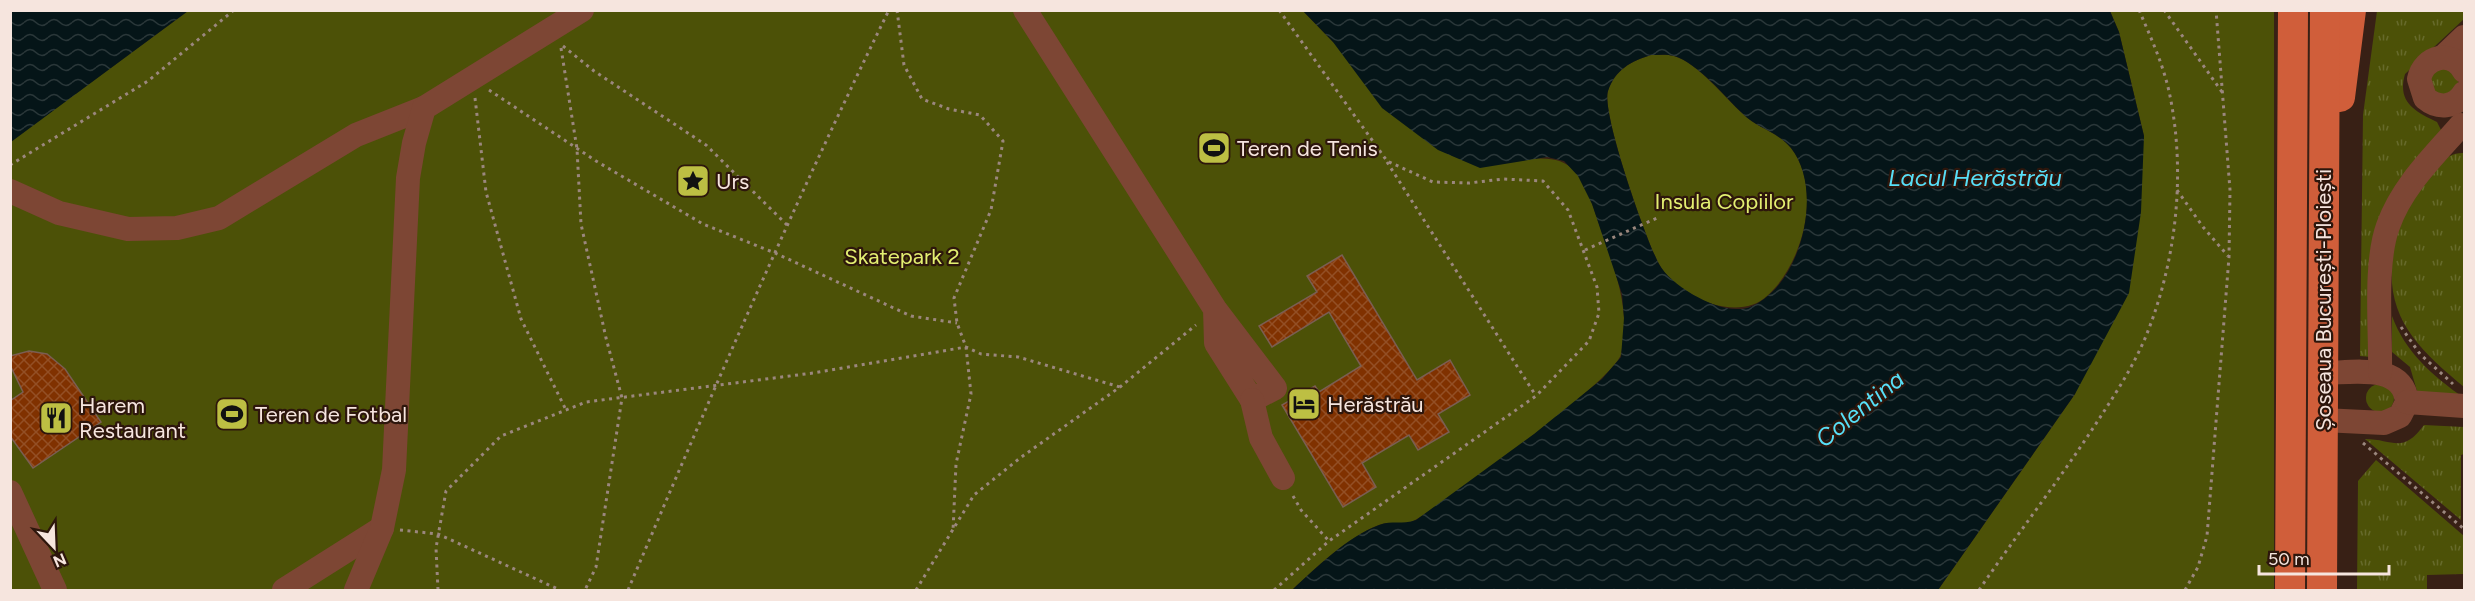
<svg xmlns="http://www.w3.org/2000/svg" width="2475" height="601" font-family="Figtree,sans-serif">
<style>
.grass{fill:url(#grass-tufts)}
.park{fill:#4c5107}
.water{fill:url(#water-waves);fill-rule:evenodd}
.building{fill:url(#building-cross-hatch);stroke:#7a5e52;stroke-width:1.5}
.lines{fill:none;stroke-linecap:round;stroke-linejoin:round}
.path{stroke:#9b877e;stroke-width:3;stroke-dasharray:3 4.5;stroke-linecap:butt}
.minor{stroke:#7d4634;stroke-width:24}
.major{stroke:#d05e3a;stroke-width:30}
.labels{text-anchor:middle;stroke-width:4.5;stroke-linejoin:round;paint-order:stroke}
.poi-label{font-size:22px;fill:#f6e5de;stroke:#2d160c;text-anchor:start}
.park-label{font-size:22px;fill:#e3ef71;stroke:#2d160c}
.street-label{font-size:22px;fill:#f6e5de;stroke:#2d160c}
.water-label{font-size:24px;font-style:italic;fill:#57dff7;stroke:#2d160c}
</style>
<defs>
<pattern id="grass-tufts" width="24" height="20" patternUnits="userSpaceOnUse" patternTransform="scale(1.5)"><rect width="24" height="20" fill="#4c5107"/><path d="M3 7l-1-3M5 7V3M7 7l1-3M15 17l-1-3M17 17v-4M19 17l1-3" fill="none" stroke="#666a2b"/></pattern>
<pattern id="water-waves" width="16" height="10" patternUnits="userSpaceOnUse" patternTransform="scale(1.5)"><rect width="16" height="10" fill="#051518"/><path d="M0 5q4-4 8 0t8 0" fill="none" stroke="#2a3739"/></pattern>
<pattern id="building-cross-hatch" width="8" height="8" patternUnits="userSpaceOnUse" patternTransform="scale(1.5)"><rect width="8" height="8" fill="#803100"/><path d="M0 0l8 8M0 8l8-8" fill="none" stroke="#934f25"/></pattern>
</defs>
<rect width="100%" height="100%" fill="#382015"/>
<g class="grass">
<path d="M2377 11H2464V19L2405 74C2397 102 2414 111 2437 122L2441 130 2412 165 2371 357 2360 356 2363 115Z"/>
<path d="M2445 66 2458 80V84L2449 95 2435 93 2429 76Z"/>
<path d="M2464 153V387C2419 349 2384 318 2393 254 2394 244 2393 231 2397 222 2401 209 2416 196 2424 185 2434 170 2444 152 2464 153Z"/>
<path d="M2392 316C2405 352 2433 376 2464 398L2417 391 2410 367 2392 352Z"/>
<circle cx="2380" cy="398" r="14"/>
<path d="M2424 425 2464 427V454L2461 455V520L2365 439C2393 439 2402 455 2424 425Z"/>
<path d="M2376 460 2464 536V574L2427 575V590H2357L2358 481Z"/>
</g>
<g class="park">
<path d="M188 11H1303L1333 42 1522 160C1567 154 1579 166 1594 209 1609 256 1633 304 1621 354 1616 379 1447 501 1417 519 1404 527 1392 520 1379 525 1346 538 1317 567 1292 590H11L10 142Z"/>
<path d="M2110 11H2274V590H1938L2075 394 2144 136 2119 32Z"/>
<path d="M1651 55C1658 55 1667 54 1674 56 1698 63 1725 98 1743 114 1757 128 1778 132 1791 148 1823 189 1803 264 1767 296 1737 324 1676 296 1659 264 1646 240 1601 112 1608 91 1615 70 1631 61 1651 55Z"/>
</g>
<g class="water">
<path d="M11 10H188V11L11 142Z"/>
<path d="M1303 11H2110L2119 32 2144 136 2141 212 2129 293 2075 394 1938 590H1292C1317 567 1347 537 1379 525 1392 520 1402 525 1416 520L1534 434 1602 379 1621 357 1624 318 1622 294 1592 204 1578 176 1564 161 1547 157 1480 168 1438 150 1382 108 1333 42ZM1651 55C1658 55 1667 54 1674 56 1698 63 1725 97 1743 114 1757 128 1778 132 1791 148 1821 186 1805 262 1771 293 1762 301 1752 309 1739 309 1715 311 1670 285 1659 264 1646 240 1601 112 1608 91 1615 70 1631 61 1651 55Z"/>
</g>
<g class="building">
<path d="M1342 255 1417 380 1450 360 1470 395 1438 414 1449 432 1418 450 1409 435 1362 463 1376 487 1343 507 1282 405 1315 386 1319 392 1361 366 1329 312 1272 347 1259 326 1317 292 1307 276Z"/>
<path d="M29 351 47 354 65 369 101 422 33 468 10 436V401L23 392 10 365V356Z"/>
</g>
<g class="lines">
<g class="path">
<path d="M897 10 904 65 922 99 949 109 980 115 1003 141 991 210 954 298 957 323 966 347 971 394 956 464 953 531"/>
<path d="M2164 10 2222 92"/>
<path d="M563 46 594 71 706 145 787 225"/>
<path d="M561 48 577 149 581 224 606 338 622 398 596 567 585 590"/>
<path d="M489 90 596 161 703 224 775 253 911 316 957 323"/>
<path d="M475 98 486 192 521 319 566 410"/>
<path d="M1387 162 1536 396"/>
<path d="M10 165 148 81 234 10"/>
<path d="M2177 190 2203 227 2228 256"/>
<path d="M1585 250 1657 218"/>
<path d="M2401 327 2420 354 2453 384"/>
<path d="M2363 443 2464 529"/>
<path d="M1293 496 1301 510 1329 541"/>
<path d="M400 530 438 534 560 590"/>
<path d="M438 590 436 548 446 491 501 436 586 402 813 373 966 347 981 354 1018 357 1120 387"/>
<path d="M628 590C711 395 795 201 889 10"/>
<path d="M916 590 974 495 1020 458 1120 387 1196 325"/>
<path d="M1274 590 1329 541 1536 396 1589 341 1599 313 1597 287 1568 210 1543 181 1503 179 1469 183 1433 182 1387 161 1279 10"/>
<path d="M1979 590C2018 533 2061 478 2099 419 2116 393 2134 365 2146 336 2176 262 2186 175 2170 96 2164 66 2151 38 2139 10"/>
<path d="M2185 590 2198 567 2207 536 2229 257 2230 190 2216 10"/>
</g>
<g class="minor">
<path d="M1025 10 1215 309 1275 388 1252 400 1216 343 1215 309"/>
<path d="M2443 57 2464 37"/>
<path d="M2464 71C2452 49 2424 56 2419 79L2425 98C2438 109 2455 108 2464 93"/>
<path d="M10 191 59 213 128 229 177 228 219 218 356 135 424 108"/>
<path d="M2323 373C2352 373 2403 362 2407 402L2400 416 2384 423 2323 420"/>
<path d="M2380 373C2381 331 2374 264 2388 226 2402 186 2434 156 2461 125"/>
<path d="M1252 400 1261 438 1283 478"/>
<path d="M2407 402 2464 406"/>
<path d="M10 492 55 590"/>
<path d="M284 590 382 528"/>
<path d="M356 590 382 528 394 470 408 178 414 143 424 108 582 10"/>
</g>
<g class="major">
<path d="M2340 97 2351 10"/>
<path d="M2290 590 2293 10"/>
<path d="M2322 590 2325 10"/>
</g>
</g>
<defs>
<symbol id="stadium-square" viewBox="-11 -11 22 22"><rect x="-9" y="-9" width="18" height="18" rx="4" fill="#bdbf43" stroke="#2d160c"/><path d="M0-5a6.5 5 0 1 0 0 10a6.5 5 0 1 0 0-10ZM-3.5-1.8h7v3.6h-7Z" fill="#111"/></symbol>
<symbol id="sight-square" viewBox="-11 -11 22 22"><rect x="-9" y="-9" width="18" height="18" rx="4" fill="#bdbf43" stroke="#2d160c"/><path d="M0-6L1.8-2.2L6-1.7L2.9 1.2L3.7 5.4L0 3.3L-3.7 5.4L-2.9 1.2L-6-1.7L-1.8-2.2Z" fill="#111"/></symbol>
<symbol id="hotel-square" viewBox="-11 -11 22 22"><rect x="-9" y="-9" width="18" height="18" rx="4" fill="#bdbf43" stroke="#2d160c"/><path d="M-6-4.5h1.5V1H6V5H4.5V3h-9V5H-6ZM-4 0a1.8 1.8 0 1 1 3.6 0ZM.5 0V-2.5h3Q6-2.5 6 0Z" fill="#111"/></symbol>
<symbol id="restaurant-square" viewBox="-11 -11 22 22"><rect x="-9" y="-9" width="18" height="18" rx="4" fill="#bdbf43" stroke="#2d160c"/><path d="M-5-6h1v4h1v-4h1v4h1v-4h1v5L-1.5 .5V6h-2V.5L-5-1ZM5-6V6H3V1.5H1.5Q1.5-4 5-6Z" fill="#111"/></symbol>
</defs>
<g fill-rule="evenodd">
<use href="#stadium-square" x="1195" y="129" width="38" height="38"/>
<use href="#sight-square" x="674" y="162" width="38" height="38"/>
<use href="#hotel-square" x="1285" y="385" width="38" height="38"/>
<use href="#stadium-square" x="213" y="395" width="38" height="38"/>
<use href="#restaurant-square" x="37" y="399" width="38" height="38"/>
</g>
<g class="labels">
<g class="poi-label">
<text x="1237" y="156">Teren de Tenis</text>
<text x="716" y="189">Urs</text>
<text x="1327" y="412">Herăstrău</text>
<text x="79" y="413">Harem<tspan x="79" dy="25">Restaurant</tspan></text>
<text x="255" y="422">Teren de Fotbal</text>
</g>
<g class="park-label">
<text x="1724" y="209">Insula Copiilor</text>
<text x="902" y="264">Skatepark 2</text>
</g>
<g class="street-label">
<text transform="translate(2323 300) rotate(-90)" y="8">Șoseaua București-Ploiești</text>
</g>
<g class="water-label">
<text x="1975" y="186">Lacul Herăstrău</text>
<text transform="translate(1860 409) rotate(-39)" y="8">Colentina</text>
</g>
</g>
<rect width="2475" height="601" fill="none" stroke="#f6e5de" stroke-width="24"/>
<g transform="translate(54 547) rotate(157)" stroke="#2d160c" stroke-width="4.5" paint-order="stroke">
<path d="M0-4.5L10 22L0 15L-10 22Z" fill="#f6e5de"/>
<text y="-9" font-size="16" font-weight="bold" text-anchor="middle" fill="#f6e5de">N</text>
</g>
<path d="M2259 565v9h130v-9" fill="none" stroke="#f6e5de" stroke-width="3"/>
<text x="2268" y="565" font-size="18" fill="#f6e5de" stroke="#2d160c" stroke-width="4.5" paint-order="stroke">50 m</text>
</svg>
